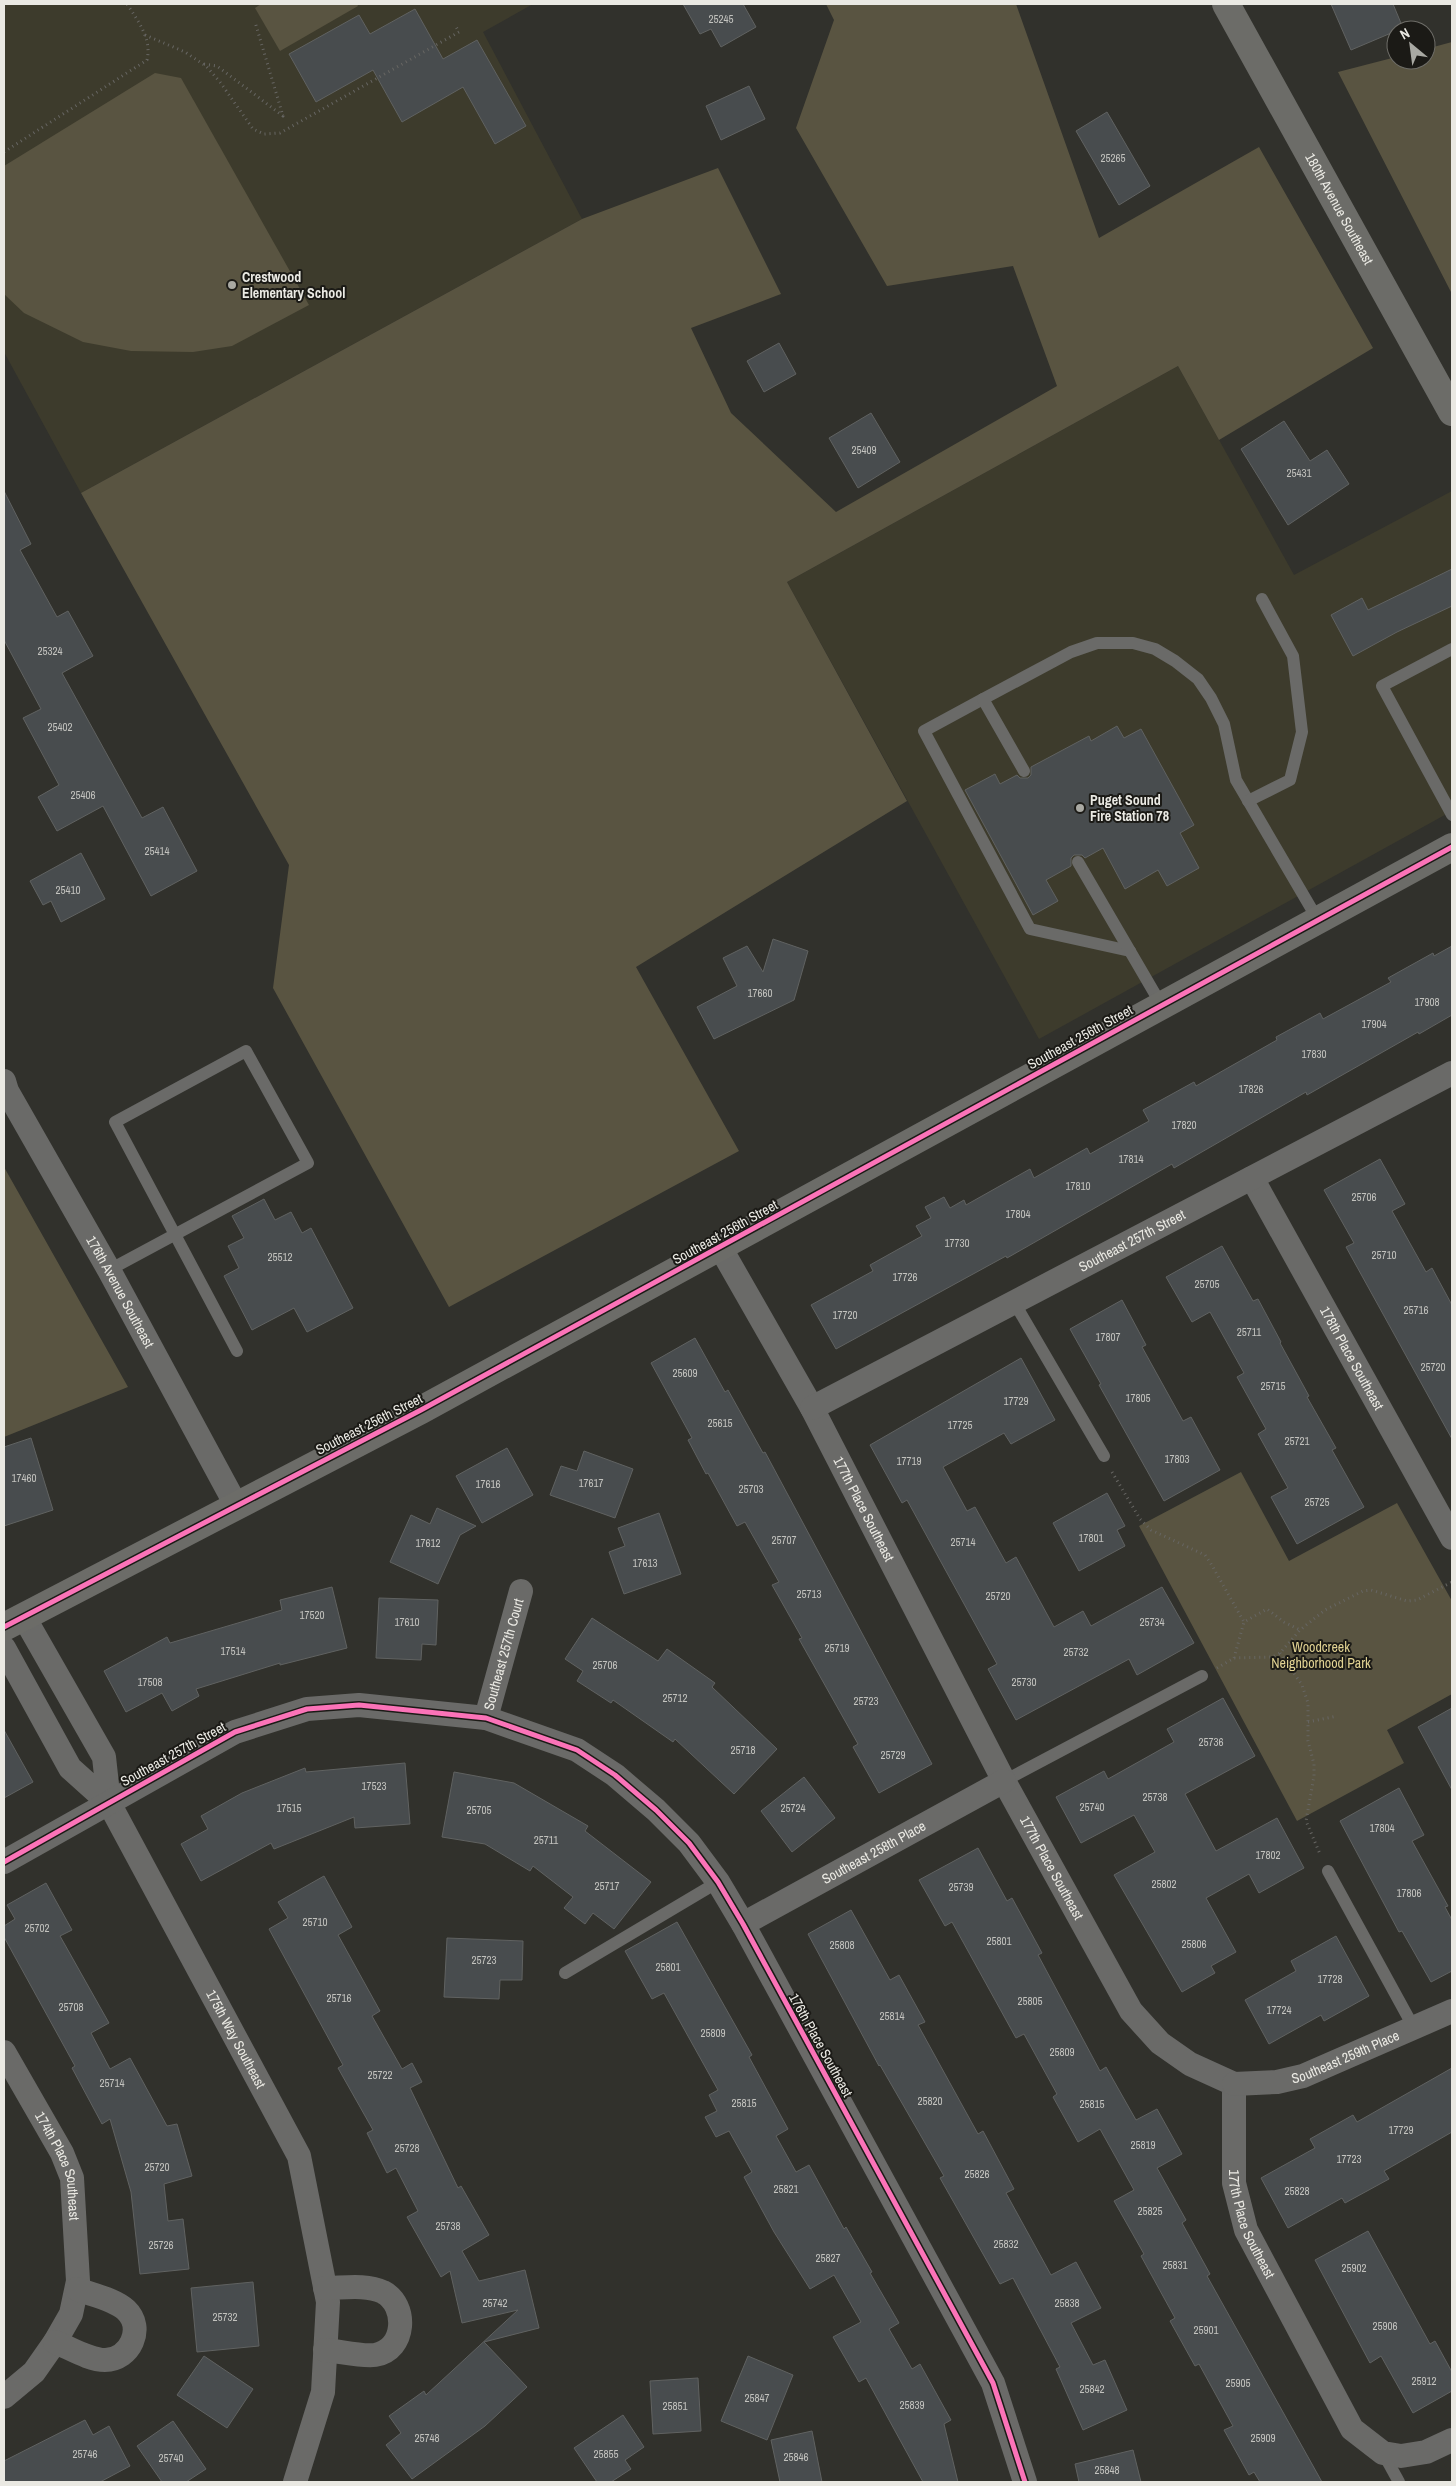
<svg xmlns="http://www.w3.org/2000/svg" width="1456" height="2486" font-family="'Archivo Narrow',sans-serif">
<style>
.built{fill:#3d3b2c}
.green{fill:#595441}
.building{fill:#484c4e;stroke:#606261}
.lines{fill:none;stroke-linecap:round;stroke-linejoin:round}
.path{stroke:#676663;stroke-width:3;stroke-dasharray:1 4;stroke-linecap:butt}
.lane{stroke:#6a6a68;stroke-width:12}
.street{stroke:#6a6a68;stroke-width:24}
.secondary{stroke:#6c6c68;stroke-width:28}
.cycleway-casing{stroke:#1b1a16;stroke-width:8}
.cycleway{stroke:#fb73b8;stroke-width:5}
.poi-dot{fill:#a9a9a3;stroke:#1b1a16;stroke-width:2}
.labels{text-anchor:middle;stroke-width:4;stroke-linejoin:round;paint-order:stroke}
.number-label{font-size:11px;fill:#c2c2be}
.street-label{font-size:14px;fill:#eae9e3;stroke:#1b1a16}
.poi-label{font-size:14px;font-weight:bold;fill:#eae9e3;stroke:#1b1a16;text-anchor:start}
.park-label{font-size:14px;fill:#e2d393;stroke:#1b1a16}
</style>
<rect width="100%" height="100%" fill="#31312c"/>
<g class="built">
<path d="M4 4H533L483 32 582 219 81 493 4 352Z"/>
<path d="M1178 366 1294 575 1452 491V811L1039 1039 787 582Z"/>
</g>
<g class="green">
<path d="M261 4H357L358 6 280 51 255 8Z"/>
<path d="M826 4H1016L1099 238 1259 147 1373 348 1219 440 1178 366 787 582 907 801 636 967 739 1151 449 1307 273 988 289 865 81 493 582 219 718 168 781 294 691 328 731 413 836 512 1057 386 1013 266 887 286 796 128 834 20Z"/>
<path d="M1452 42V292H1451L1338 72 1396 57V60H1426V49Z"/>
<path d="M155 73 181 78 309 305 232 346 193 352 131 351 83 342 24 313 4 294V166Z"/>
<path d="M4 1167 128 1387 4 1437V1166Z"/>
<path d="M1241 1472 1289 1561 1397 1503 1452 1601V1694L1387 1730 1404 1763 1297 1821 1139 1526Z"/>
</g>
<g class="building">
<path d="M683 4H743L756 27 721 47 711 29 700 34Z"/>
<path d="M1331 4H1393L1403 28 1351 50Z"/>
<path d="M415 9 443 59 477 40 526 126 495 144 463 87 402 122 373 70 316 102 289 54 359 15 370 34Z"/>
<path d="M749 86 765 119 721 140 706 106Z"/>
<path d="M1107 112 1150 186 1119 205 1076 131Z"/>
<path d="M779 343 796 374 764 392 747 361Z"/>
<path d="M871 413 900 462 858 488 829 438Z"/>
<path d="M1284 421 1310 461 1327 450 1349 484 1288 525 1241 449Z"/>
<path d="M4 491 31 544 20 550 57 617 68 611 93 656 62 673 142 818 163 807 197 871 151 896 103 806 57 831 38 797 59 785 23 718 41 709 4 640Z"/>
<path d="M1452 569V606L1397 632 1353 656 1331 615 1362 598 1368 610Z"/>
<path d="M1117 726 1124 738 1141 729 1194 825 1180 833 1199 868 1167 886 1158 870 1125 889 1103 848 1085 858 1082 855H1074L1071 858V866L1046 880 1058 901 1033 915 965 790 995 774 1000 784 1017 775 1020 778H1028L1031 775V767L1089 736 1091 741Z"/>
<path d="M81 853 105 899 61 922 51 901 43 905 30 881Z"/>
<path d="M773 939 808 951 794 1000 714 1039 697 1007 737 986 723 958 747 946 763 972Z"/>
<path d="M1452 946V1015L1419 1034 1418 1032 1307 1095 1306 1092 1174 1168 1172 1164 1007 1258 1006 1256 836 1349 811 1305 873 1271 870 1265 922 1236 916 1226 931 1218 925 1207 944 1197 950 1208 964 1200 966 1205 1030 1169 1034 1178 1087 1148 1090 1154 1149 1121 1143 1110 1194 1082 1196 1086 1277 1040 1276 1037 1320 1013 1323 1019 1391 982 1388 978 1433 953 1434 956Z"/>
<path d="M1380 1159 1405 1204 1392 1211 1426 1272 1432 1268 1452 1305V1439L1346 1247 1354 1243 1324 1190Z"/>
<path d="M264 1199 275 1220 291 1212 302 1233 311 1228 353 1308 307 1332 294 1308 252 1330 224 1276 239 1268 228 1246 244 1238 232 1216Z"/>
<path d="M1222 1246 1253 1301 1258 1299 1281 1342 1280 1343 1309 1396 1307 1397 1336 1448 1332 1450 1364 1507 1297 1544 1271 1497 1288 1488 1258 1434 1266 1429 1237 1377 1244 1373 1210 1312 1192 1322 1166 1277Z"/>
<path d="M1122 1300 1146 1345 1142 1347 1183 1421 1191 1417 1220 1470 1164 1501 1099 1385 1101 1384 1070 1329Z"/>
<path d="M695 1338 725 1392 728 1390 763 1453 765 1452 932 1764 879 1793 853 1747 858 1744 799 1639 802 1638 772 1585 779 1582 745 1522 737 1526 708 1473 706 1474 688 1440 692 1438 651 1363Z"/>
<path d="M1021 1358 1055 1420 1011 1444 1004 1433 943 1467 967 1511 975 1507 1006 1563 1016 1557 1054 1627 1083 1611 1091 1626 1162 1587 1194 1643 1137 1675 1129 1659 1016 1720 988 1669 997 1664 907 1500 902 1503 870 1445Z"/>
<path d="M31 1438 53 1510 4 1526V1447Z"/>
<path d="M507 1448 533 1495 482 1523 456 1476Z"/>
<path d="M584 1451 633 1469 615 1518 550 1495 561 1466 577 1471Z"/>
<path d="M1107 1493 1125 1526 1117 1530 1125 1546 1079 1571 1053 1523Z"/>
<path d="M437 1508 476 1526 460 1535 438 1584 390 1562 411 1515 430 1524Z"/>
<path d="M659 1513 681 1574 624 1594 609 1552 625 1546 618 1528Z"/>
<path d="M332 1587 347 1648 280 1665V1663L196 1689 199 1696 172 1711 162 1693 126 1712 104 1671 167 1637 170 1643 282 1610 280 1600Z"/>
<path d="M379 1598 438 1600 436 1645 422 1644 421 1660 376 1658Z"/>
<path d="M592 1618 658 1661 667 1649 715 1683 712 1687 777 1749 734 1794 675 1739 673 1742 613 1700 611 1703 577 1681 583 1671 565 1659Z"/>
<path d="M1223 1698 1255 1756 1185 1794 1216 1851 1277 1818 1304 1868 1259 1893 1249 1874 1206 1898 1236 1952 1211 1966 1215 1973 1182 1992 1114 1875 1155 1852 1134 1815 1081 1843 1056 1797 1104 1771 1108 1779 1174 1742 1167 1729Z"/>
<path d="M1452 1708V1790L1418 1727Z"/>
<path d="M4 1730 33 1782 4 1798Z"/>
<path d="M405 1763 410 1824 355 1828 354 1817 274 1849 271 1843 201 1881 181 1844 208 1829 201 1816 242 1793 305 1768 306 1772Z"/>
<path d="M454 1772 514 1783 588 1826 585 1831 651 1882 614 1929 593 1913 585 1924 564 1908 573 1897 533 1866 530 1871 485 1844 442 1837Z"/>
<path d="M804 1777 835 1818 792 1852 761 1811Z"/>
<path d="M1399 1788 1424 1835 1412 1841 1448 1906 1445 1907 1452 1920V1971L1431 1982 1402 1931 1399 1932 1340 1821Z"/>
<path d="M978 1848 1007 1901 1012 1898 1042 1953 1038 1955 1100 2071 1106 2067 1136 2120 1157 2109 1182 2154 1157 2168 1186 2220 1182 2223 1210 2274 1207 2276 1322 2482H1260L1254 2472 1249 2475 1224 2430 1233 2426 1199 2364 1195 2366 1170 2321 1175 2318 1141 2256 1144 2254 1114 2201 1134 2190 1100 2129 1078 2142 1053 2097 1057 2094 1024 2034 1016 2038 952 1922 945 1926 919 1880Z"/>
<path d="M324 1876 352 1927 338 1935 380 2011 372 2016 402 2069 412 2063 422 2082 410 2088 458 2188 461 2186 489 2235 462 2251 479 2281 525 2270 539 2328 484 2342 527 2387 485 2426 412 2479 386 2445 401 2433 389 2416 424 2391 426 2395 518 2310 462 2323 450 2271 441 2277 407 2217 418 2211 396 2168 387 2173 367 2133 373 2130 338 2068 343 2065 269 1929 288 1918 278 1902Z"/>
<path d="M46 1883 72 1930 60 1936 109 2023 91 2033 110 2069 130 2058 167 2126 177 2124 192 2176 164 2184 168 2221 183 2219 189 2269 140 2274 131 2192 110 2119 102 2124 72 2068 75 2066 4 1937V1926L15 1919 7 1905Z"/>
<path d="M851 1910 890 1980 899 1975 925 2022 918 2025 978 2134 983 2131 1014 2189 1006 2193 1051 2275 1076 2262 1101 2308 1071 2323 1093 2365 1105 2360 1127 2410 1083 2430 1056 2369 1060 2367 1013 2278 1000 2284 940 2178 944 2176 880 2065 879 2066 808 1934Z"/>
<path d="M677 1922 752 2055 749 2057 788 2129 776 2136 796 2172 809 2165 844 2229 846 2227 872 2272 870 2273 899 2323 889 2329 912 2369 920 2364 951 2420 944 2424 958 2482H923L866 2378 859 2382 833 2337 861 2322 834 2275 810 2289 774 2232 744 2177 752 2172 729 2131 716 2137 705 2117 717 2111 709 2095 718 2090 664 1993 652 1999 625 1951Z"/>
<path d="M1336 1936 1369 1996 1324 2021 1321 2015 1269 2044 1245 2000 1296 1971 1291 1961Z"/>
<path d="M447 1938 523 1941 522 1980H500L499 1999 444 1997Z"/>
<path d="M1452 2068V2132L1384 2171 1389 2179 1345 2203 1342 2198 1288 2228 1261 2178 1315 2148 1310 2139 1353 2115 1357 2122Z"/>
<path d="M1368 2231 1430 2344 1435 2341 1452 2372V2391L1413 2413 1381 2356 1370 2363 1315 2260Z"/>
<path d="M253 2282 259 2346 197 2352 191 2288Z"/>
<path d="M204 2356 253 2389 227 2428 177 2395Z"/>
<path d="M748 2356 793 2375 767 2440 721 2421Z"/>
<path d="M698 2378 701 2431 653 2434 650 2381Z"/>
<path d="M623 2415 644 2447 625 2460 631 2469 611 2482H597L574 2448Z"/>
<path d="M85 2420 93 2435 109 2426 130 2466 100 2482H4V2461Z"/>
<path d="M173 2421 206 2469 186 2482H162L137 2446Z"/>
<path d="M812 2431 822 2482H780L771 2440Z"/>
<path d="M1133 2450 1141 2482H1079L1075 2464Z"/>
</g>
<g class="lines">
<g class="path">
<path d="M145 35 185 52 206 66 220 82 253 129 264 134 280 133 459 32 455 25"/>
<path d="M204 64 217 66 283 116 255 22"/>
<path d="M4 152 147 60C152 39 138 21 127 4"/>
<path d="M1112 1472 1140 1519 1151 1530 1205 1555 1210 1562 1244 1622"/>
<path d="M1280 1653 1302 1685 1308 1703V1741L1314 1764V1776L1306 1821 1320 1854"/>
<path d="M1234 1658 1244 1622 1267 1609 1284 1622 1300 1630"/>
<path d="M1217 1668 1234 1658 1272 1657 1280 1653 1300 1630 1325 1610 1363 1591 1371 1590 1407 1601 1417 1600 1452 1582"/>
<path d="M1308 1722 1337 1716"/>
</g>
<g class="lane">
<path d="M1452 649 1382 686 1452 815"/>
<path d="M983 699 924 731 1030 929 1130 951"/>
<path d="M1024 771 983 699 1071 652 1097 643H1133L1155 649 1175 661 1198 679 1211 698 1224 724 1236 780 1318 920"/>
<path d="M1248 801 1290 780 1302 732 1293 656 1262 599"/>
<path d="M1078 862 1162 1006"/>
<path d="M109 1270C175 1234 242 1199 308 1163L246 1051 115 1122 237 1351"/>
<path d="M1014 1302 1104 1456"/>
<path d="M1004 1781 1202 1676"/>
<path d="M1328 1871 1414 2028"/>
<path d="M565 1973 718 1882"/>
<path d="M1383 2453 1399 2482"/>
</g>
<g class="street">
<path id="s1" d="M4 1081 7 1091 109 1270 236 1505"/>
<path id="s2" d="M1252 1178 1452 1538"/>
<path id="s3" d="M720 1247 812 1408 1004 1781 1131 2011 1160 2043 1190 2064 1234 2084V2183L1246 2230 1352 2429 1383 2453 1401 2456 1426 2452 1452 2440"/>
<path id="s4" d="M812 1408 1452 1073"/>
<path d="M4 1648 70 1768 109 1803 104 1757 24 1617"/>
<path id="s5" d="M486 1718 521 1591"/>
<path id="s6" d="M109 1803 299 2156 328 2302 323 2392 295 2482"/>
<path d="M4 1862 235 1732 307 1709 359 1705 486 1718 577 1750 615 1775 656 1810 689 1843 718 1882 743 1924 993 2383 1025 2482"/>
<path id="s7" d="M743 1924 1004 1781"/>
<path id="s8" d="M4 2052 62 2153 72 2178 78 2281 71 2314 55 2342 34 2372 4 2397"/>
<path id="s9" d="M1234 2084 1277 2082 1303 2076 1452 2011"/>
<path d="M325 2288C343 2288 366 2284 383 2292 408 2305 406 2350 375 2355 362 2357 339 2351 325 2350"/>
<path d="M55 2342C70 2348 89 2360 105 2360 130 2360 145 2328 126 2310 114 2299 92 2295 77 2289"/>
</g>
<g class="secondary">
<path id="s10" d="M1226 4 1452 412"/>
<path d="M4 1627 421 1410 1452 847"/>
</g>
<defs>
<g id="cycleway">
<path d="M4 1627 421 1410 1452 847"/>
<path d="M4 1862 235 1732 307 1709 359 1705 486 1718 577 1750 615 1775 656 1810 689 1843 718 1882 743 1924 993 2383 1025 2482"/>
</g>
</defs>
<use href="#cycleway" class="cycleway-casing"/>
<use href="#cycleway" class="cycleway"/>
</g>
<g class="poi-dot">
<circle cx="232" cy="285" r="5"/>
<circle cx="1080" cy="808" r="5"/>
</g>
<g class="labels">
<g class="number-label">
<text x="721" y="23">25245</text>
<text x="1113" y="162">25265</text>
<text x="864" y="454">25409</text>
<text x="1299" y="477">25431</text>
<text x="50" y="655">25324</text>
<text x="60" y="731">25402</text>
<text x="83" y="799">25406</text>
<text x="157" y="855">25414</text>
<text x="68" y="894">25410</text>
<text x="760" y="997">17660</text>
<text x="1427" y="1006">17908</text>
<text x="1374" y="1028">17904</text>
<text x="1314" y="1058">17830</text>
<text x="1251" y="1093">17826</text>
<text x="1184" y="1129">17820</text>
<text x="1131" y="1163">17814</text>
<text x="1078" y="1190">17810</text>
<text x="1364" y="1201">25706</text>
<text x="1018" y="1218">17804</text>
<text x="957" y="1247">17730</text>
<text x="1384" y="1259">25710</text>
<text x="280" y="1261">25512</text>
<text x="905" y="1281">17726</text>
<text x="1207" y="1288">25705</text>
<text x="1416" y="1314">25716</text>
<text x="845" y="1319">17720</text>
<text x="1249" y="1336">25711</text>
<text x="1108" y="1341">17807</text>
<text x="1433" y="1371">25720</text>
<text x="685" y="1377">25609</text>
<text x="1273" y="1390">25715</text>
<text x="1138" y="1402">17805</text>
<text x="1016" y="1405">17729</text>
<text x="720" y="1427">25615</text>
<text x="960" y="1429">17725</text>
<text x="1297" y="1445">25721</text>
<text x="1177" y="1463">17803</text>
<text x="909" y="1465">17719</text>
<text x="24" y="1482">17460</text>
<text x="591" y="1487">17617</text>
<text x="488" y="1488">17616</text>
<text x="751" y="1493">25703</text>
<text x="1317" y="1506">25725</text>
<text x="1091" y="1542">17801</text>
<text x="784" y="1544">25707</text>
<text x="963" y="1546">25714</text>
<text x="428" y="1547">17612</text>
<text x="645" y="1567">17613</text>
<text x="809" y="1598">25713</text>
<text x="998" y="1600">25720</text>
<text x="312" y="1619">17520</text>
<text x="407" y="1626">17610</text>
<text x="1152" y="1626">25734</text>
<text x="837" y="1652">25719</text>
<text x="233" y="1655">17514</text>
<text x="1076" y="1656">25732</text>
<text x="605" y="1669">25706</text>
<text x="150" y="1686">17508</text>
<text x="1024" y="1686">25730</text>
<text x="675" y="1702">25712</text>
<text x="866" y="1705">25723</text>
<text x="1211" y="1746">25736</text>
<text x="743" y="1754">25718</text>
<text x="893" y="1759">25729</text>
<text x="374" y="1790">17523</text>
<text x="1155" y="1801">25738</text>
<text x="1092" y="1811">25740</text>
<text x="289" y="1812">17515</text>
<text x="793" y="1812">25724</text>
<text x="479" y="1814">25705</text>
<text x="1382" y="1832">17804</text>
<text x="546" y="1844">25711</text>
<text x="1268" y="1859">17802</text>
<text x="1164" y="1888">25802</text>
<text x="607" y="1890">25717</text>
<text x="961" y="1891">25739</text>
<text x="1409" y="1897">17806</text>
<text x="315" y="1926">25710</text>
<text x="37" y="1932">25702</text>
<text x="999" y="1945">25801</text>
<text x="1194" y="1948">25806</text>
<text x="842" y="1949">25808</text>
<text x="484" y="1964">25723</text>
<text x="668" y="1971">25801</text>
<text x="1330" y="1983">17728</text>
<text x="339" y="2002">25716</text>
<text x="1030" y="2005">25805</text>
<text x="71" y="2011">25708</text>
<text x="1279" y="2014">17724</text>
<text x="892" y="2020">25814</text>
<text x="713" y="2037">25809</text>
<text x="1062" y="2056">25809</text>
<text x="380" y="2079">25722</text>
<text x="112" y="2087">25714</text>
<text x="930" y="2105">25820</text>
<text x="744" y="2107">25815</text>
<text x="1092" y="2108">25815</text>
<text x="1401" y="2134">17729</text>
<text x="1143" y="2149">25819</text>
<text x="407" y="2152">25728</text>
<text x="1349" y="2163">17723</text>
<text x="157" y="2171">25720</text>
<text x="977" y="2178">25826</text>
<text x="786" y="2193">25821</text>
<text x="1297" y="2195">25828</text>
<text x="1150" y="2215">25825</text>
<text x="448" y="2230">25738</text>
<text x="1006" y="2248">25832</text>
<text x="161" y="2249">25726</text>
<text x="828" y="2262">25827</text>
<text x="1175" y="2269">25831</text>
<text x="1354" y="2272">25902</text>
<text x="495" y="2307">25742</text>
<text x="1067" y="2307">25838</text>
<text x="225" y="2321">25732</text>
<text x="1385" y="2330">25906</text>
<text x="1206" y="2334">25901</text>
<text x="1424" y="2385">25912</text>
<text x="1238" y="2387">25905</text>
<text x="1092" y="2393">25842</text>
<text x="757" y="2402">25847</text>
<text x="912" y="2409">25839</text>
<text x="675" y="2410">25851</text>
<text x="427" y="2442">25748</text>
<text x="1263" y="2442">25909</text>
<text x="85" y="2458">25746</text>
<text x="606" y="2458">25855</text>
<text x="796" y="2461">25846</text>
<text x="171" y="2462">25740</text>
<text x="1107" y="2474">25848</text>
</g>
<g class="street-label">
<text dy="5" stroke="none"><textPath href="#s10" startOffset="234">180th Avenue Southeast</textPath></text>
<text transform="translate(1080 1037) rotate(-29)" y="5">Southeast 256th Street</text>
<text transform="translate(725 1232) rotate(-29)" y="5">Southeast 256th Street</text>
<text dy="5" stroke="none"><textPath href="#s4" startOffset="361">Southeast 257th Street</textPath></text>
<text dy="5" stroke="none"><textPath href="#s1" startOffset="241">176th Avenue Southeast</textPath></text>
<text dy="5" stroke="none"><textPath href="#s2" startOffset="206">178th Place Southeast</textPath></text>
<text transform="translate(369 1424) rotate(-27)" y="5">Southeast 256th Street</text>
<text dy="5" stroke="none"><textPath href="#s3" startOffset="299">177th Place Southeast</textPath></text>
<text dy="5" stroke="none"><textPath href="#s5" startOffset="66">Southeast 257th Court</textPath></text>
<text transform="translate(173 1754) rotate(-29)" y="5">Southeast 257th Street</text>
<text dy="5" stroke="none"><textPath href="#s7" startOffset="149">Southeast 258th Place</textPath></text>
<text dy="5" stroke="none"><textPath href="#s3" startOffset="704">177th Place Southeast</textPath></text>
<text dy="5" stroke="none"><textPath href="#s6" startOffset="268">175th Way Southeast</textPath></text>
<text transform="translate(821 2045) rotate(61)" y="5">176th Place Southeast</text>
<text dy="5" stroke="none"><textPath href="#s9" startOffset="116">Southeast 259th Place</textPath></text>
<text dy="5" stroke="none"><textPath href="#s8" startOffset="128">174th Place Southeast</textPath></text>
<text dy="5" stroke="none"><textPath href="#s3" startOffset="1139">177th Place Southeast</textPath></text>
</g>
<g class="poi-label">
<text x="242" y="282">Crestwood<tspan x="242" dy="16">Elementary School</tspan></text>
<text x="1090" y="805">Puget Sound<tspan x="1090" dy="16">Fire Station 78</tspan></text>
</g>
<g class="park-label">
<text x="1321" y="1652">Woodcreek<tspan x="1321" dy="16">Neighborhood Park</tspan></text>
</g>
</g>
<rect width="1456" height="2486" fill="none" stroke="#eae9e3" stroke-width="10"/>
<g transform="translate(1411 45) rotate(331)"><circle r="24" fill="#1b1a16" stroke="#6e6d68"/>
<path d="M0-4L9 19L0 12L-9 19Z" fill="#a9a9a3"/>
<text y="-8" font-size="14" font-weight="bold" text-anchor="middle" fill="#eae9e3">N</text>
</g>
</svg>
